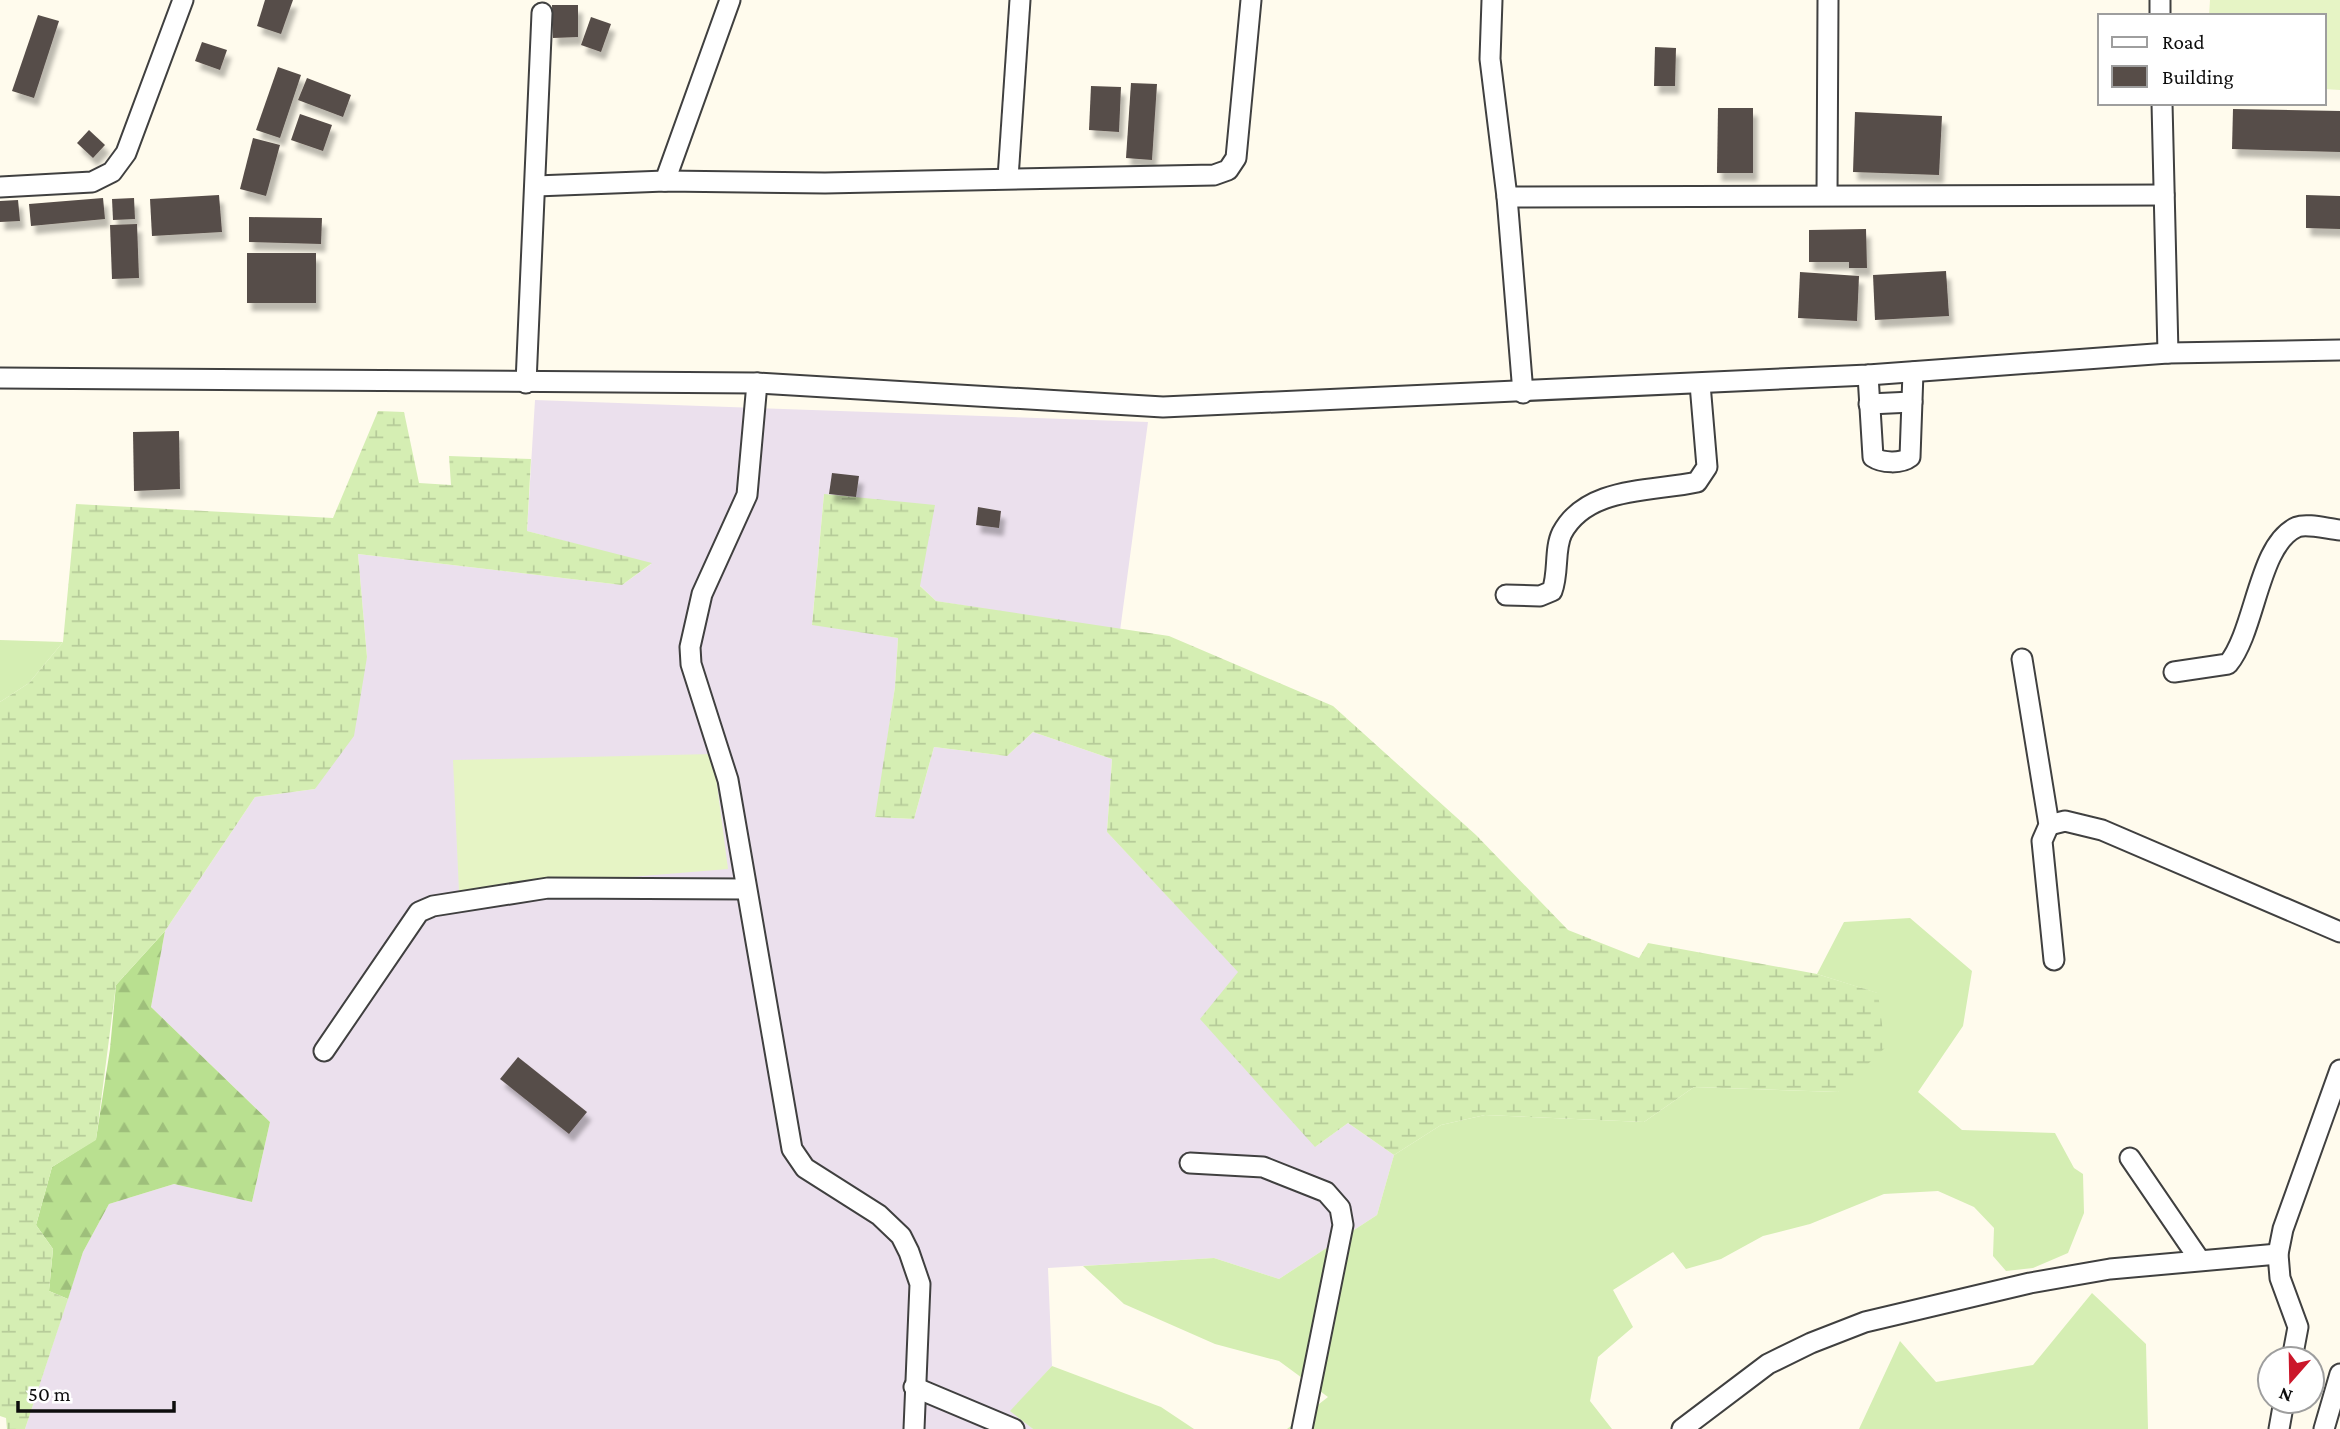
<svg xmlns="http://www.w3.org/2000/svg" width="2340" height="1429" font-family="'Crimson Pro',serif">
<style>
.industrial{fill:#ebe0ed}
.grass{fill:#d5eeb3}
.forest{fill:url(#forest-firs)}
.wetland{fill:url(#wetland-marsh)}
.pitch{fill:#e6f4c5}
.building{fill:#574d48;filter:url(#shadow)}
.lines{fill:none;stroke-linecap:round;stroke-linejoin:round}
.minor-casing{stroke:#404040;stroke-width:23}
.minor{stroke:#fff;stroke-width:19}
</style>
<defs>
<pattern id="forest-firs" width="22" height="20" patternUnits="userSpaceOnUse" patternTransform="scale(1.75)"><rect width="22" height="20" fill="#b9e090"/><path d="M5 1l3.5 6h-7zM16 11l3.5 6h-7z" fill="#9ebf7b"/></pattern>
<pattern id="wetland-marsh" width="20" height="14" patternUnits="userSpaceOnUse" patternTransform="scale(1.75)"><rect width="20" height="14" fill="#d5eeb3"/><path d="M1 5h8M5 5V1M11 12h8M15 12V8" fill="none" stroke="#b6cb99"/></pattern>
<filter id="shadow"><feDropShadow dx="4.5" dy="8" stdDeviation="2" flood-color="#0004"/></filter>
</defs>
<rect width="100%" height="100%" fill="#fffbed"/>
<path class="industrial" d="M535 400 1148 422 1120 631 936 601 824 494 812 624 898 638 895 687 876 817 914 819 934 747 1007 756 1033 732 1112 759 1107 832 1239 972 1315 1147 1348 1123 1394 1155 1377 1215 1279 1279 1214 1258 1048 1268 1052 1366 1011 1411 1033 1429H25L83 1252 109 1204 174 1184 252 1202 270 1122 151 1007 165 931 255 797 315 789 367 657 358 554 622 585 651 564 527 531Z"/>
<g class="grass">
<path d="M0 640 63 642 29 683 0 702Z"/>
<path d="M1910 918 1972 971 1963 1026 1918 1092 1962 1130 2055 1133 2074 1168 2083 1174 2084 1213 2068 1253 2033 1268 2006 1271 1993 1256 1994 1228 1974 1207 1938 1191 1884 1194 1810 1224 1763 1236 1721 1259 1686 1269 1673 1252 1613 1290 1633 1327 1598 1357 1590 1401 1612 1429H1287L1328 1397 1279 1361 1215 1344 1124 1304 1083 1266 1214 1258 1279 1279 1377 1215 1394 1155 1441 1125 1485 1115 1644 1122 1694 1087 1838 1092 1877 993 1817 974 1844 922Z"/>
<path d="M2092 1293 2146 1344 2148 1429H1859L1900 1341 1936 1382 2033 1365Z"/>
<path d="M1052 1366 1161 1407 1194 1429H1033L1010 1411Z"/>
</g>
<path class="forest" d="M165 931 151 1007 270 1122 252 1202 174 1184 109 1204 83 1252 68 1299 49 1291 53 1249 36 1225 52 1167 96 1139 110 1049 116 985Z"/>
<g class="wetland">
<path d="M378 411 404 412 419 483 451 485 449 456 531 459 527 531 652 563 622 585 358 554 367 657 354 736 315 789 255 797 165 931 116 985 96 1140 52 1167 36 1225 53 1249 49 1291 68 1299 25 1429H7L6 1418 0 1416V702L29 683 63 642 76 504 333 518Z"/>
<path d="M824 494 935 505 920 586 936 601 1169 636 1333 706 1476 835 1568 930 1639 958 1648 943 1817 974 1878 993 1885 1048 1838 1092 1694 1087 1644 1122 1485 1115 1441 1125 1394 1155 1348 1123 1315 1147 1200 1019 1238 972 1107 832 1112 759 1033 732 1007 756 934 747 914 819 875 817 895 687 898 638 812 625Z"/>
</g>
<g class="pitch">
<path d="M2210 0H2340V90L2324 89V16H2209Z"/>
<path d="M713 754 728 869 459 891 453 760Z"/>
</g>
<g class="building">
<path d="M265 0H293L281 34 257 26Z"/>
<path d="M552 5H578V37L553 38Z"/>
<path d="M38 15 59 21 34 98 12 91Z"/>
<path d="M591 17 611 24 601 52 581 45Z"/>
<path d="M202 42 227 50 220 70 195 61Z"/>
<path d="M1655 47 1676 48 1675 86H1654Z"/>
<path d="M278 67 301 75 280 138 256 130Z"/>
<path d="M307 78 351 95 343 117 298 100Z"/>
<path d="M1131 83 1157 84 1152 160 1126 158Z"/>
<path d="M1091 86 1121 87 1119 132 1089 130Z"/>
<path d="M1718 108H1753V173H1717Z"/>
<path d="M2233 109 2340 111V152L2232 149Z"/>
<path d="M1855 112 1942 116 1939 175 1853 172Z"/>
<path d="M300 114 332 125 323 151 291 140Z"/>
<path d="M89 130 105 145 93 158 77 143Z"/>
<path d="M253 138 280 145 266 196 240 189Z"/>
<path d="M219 195 222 232 152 236 150 199Z"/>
<path d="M2306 195 2340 196V229L2306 228Z"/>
<path d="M103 198 105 219 31 226 29 204Z"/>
<path d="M134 198 135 219 113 220 112 199Z"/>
<path d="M18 200 20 221 0 222V201Z"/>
<path d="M249 217 322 218 321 244 249 242Z"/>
<path d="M137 224 139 278 112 279 110 225Z"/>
<path d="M1866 229 1867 268H1849V262H1809V230Z"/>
<rect x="247" y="253" width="69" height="50"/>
<path d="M1946 271 1949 316 1875 320 1873 275Z"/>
<path d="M1800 272 1859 276 1857 321 1798 318Z"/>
<path d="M179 431 180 489 134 491 133 432Z"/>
<path d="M832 473 859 476 856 497 829 494Z"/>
<path d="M978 507 1001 511 999 528 976 525Z"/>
<path d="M518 1057 587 1112 569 1134 500 1079Z"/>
</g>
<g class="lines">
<defs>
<g id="minor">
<path d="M1492 0 1490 59 1507 197 1523 393"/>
<path d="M2160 0V16"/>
<path d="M2162 103 2168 353"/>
<path d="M1008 178 1020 0"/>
<path d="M665 181 730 0"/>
<path d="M536 186 665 181 825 183 1214 175 1228 170 1236 158 1251 0"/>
<path d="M0 187 92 182 112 172 126 153 183 0"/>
<path d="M1827 195 1828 0"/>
<path d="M1507 197 2164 195"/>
<path d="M1868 375 1873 457C1882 463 1901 464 1910 457L1913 372"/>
<path d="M0 378 757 383 1163 407 1868 375 2168 353 2340 350"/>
<path d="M526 383 542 13"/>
<path d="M757 383 747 495 702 594 690 647 691 664 728 780 792 1149 805 1168 879 1215 901 1236 909 1252 920 1284 914 1429"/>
<path d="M1869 404 1912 402"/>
<path d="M1506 595 1540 596 1552 591C1559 573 1554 549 1562 533 1587 486 1651 492 1697 482L1707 467 1700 384"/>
<path d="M2022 659 2049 825 2042 841 2054 960"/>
<path d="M2174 672 2228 664C2256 630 2258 544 2297 527 2307 523 2328 529 2340 530"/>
<path d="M2049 825 2065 821 2102 830 2340 932"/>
<path d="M324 1051 419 912 433 906 548 888 746 889"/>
<path d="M2130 1158 2199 1259"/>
<path d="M1190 1163 1263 1167 1326 1192 1340 1208 1343 1225 1302 1429"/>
<path d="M2292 1359 2298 1327 2280 1278 2278 1254 2283 1229 2340 1070"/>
<path d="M914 1387 1014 1429"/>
<path d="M1682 1429 1768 1364 1811 1343 1865 1322 2030 1283 2110 1269 2278 1254"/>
<path d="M2279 1429 2284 1401"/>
<path d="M2324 1429 2340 1374"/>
</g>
</defs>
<use href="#minor" class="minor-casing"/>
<use href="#minor" class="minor"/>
</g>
<rect x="2098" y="14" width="228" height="91" fill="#ffffff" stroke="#9e9e9e" stroke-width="2"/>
<rect x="2112" y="37" width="35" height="10" fill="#ffffff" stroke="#9e9e9e" stroke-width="2"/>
<text x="2162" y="49" font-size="21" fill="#0d0d0d">Road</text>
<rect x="2112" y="66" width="35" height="21" fill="#574d48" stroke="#9e9e9e" stroke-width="2"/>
<text x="2162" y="84" font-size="21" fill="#0d0d0d">Building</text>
<g transform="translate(2291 1380) rotate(200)"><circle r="33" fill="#ffffff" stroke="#9e9e9e" stroke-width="2"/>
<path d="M0-5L12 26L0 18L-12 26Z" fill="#cb172a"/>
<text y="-10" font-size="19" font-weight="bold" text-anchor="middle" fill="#0d0d0d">N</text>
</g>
<path d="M18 1401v10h156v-10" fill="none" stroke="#0d0d0d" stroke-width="3.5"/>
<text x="28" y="1401" font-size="21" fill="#0d0d0d" stroke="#ffffff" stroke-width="5" paint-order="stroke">50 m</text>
</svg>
